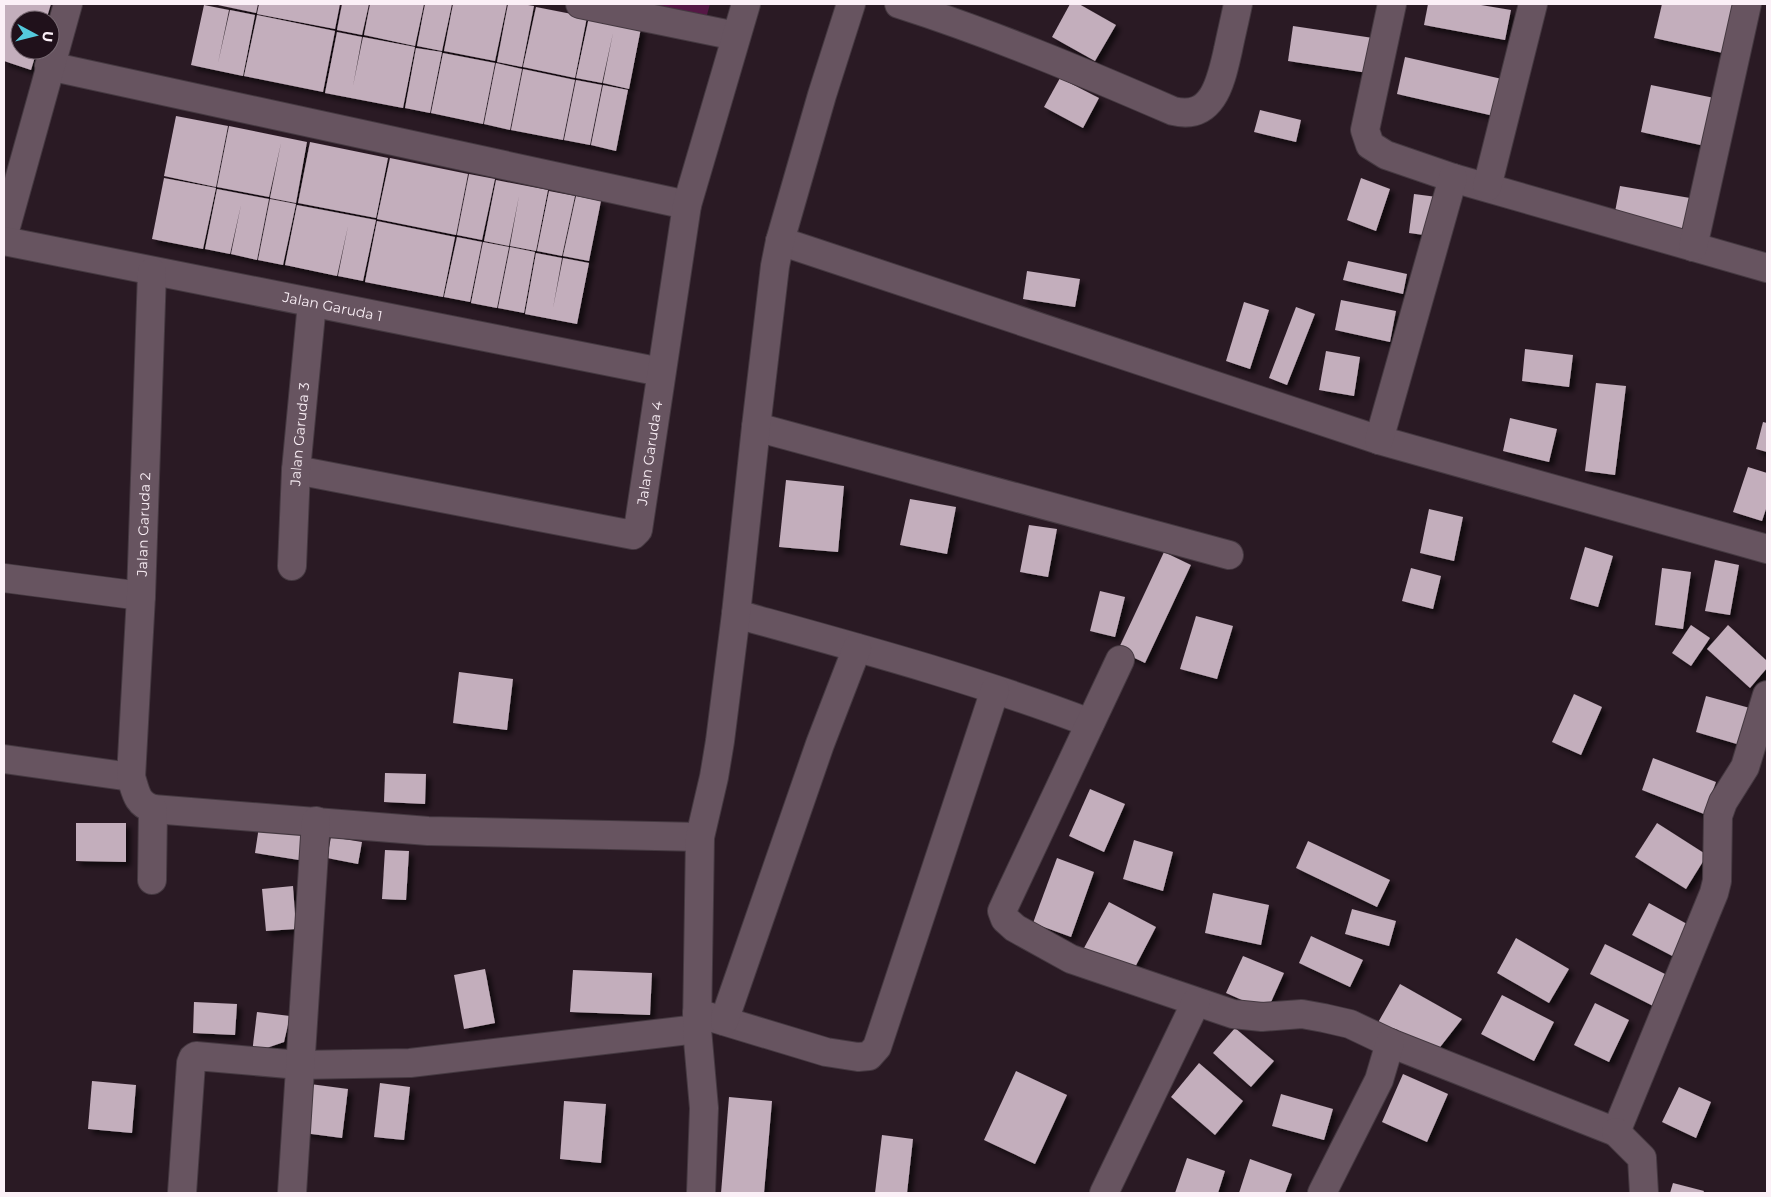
<svg xmlns="http://www.w3.org/2000/svg" width="1771" height="1197" font-family="Montserrat,sans-serif">
<style>
.green{fill:#551745}
.building{fill:#c3aebc;filter:url(#shadow)}
.lines{fill:none;stroke-linecap:round;stroke-linejoin:round}
.minor-casing{stroke:#453941;stroke-width:30}
.minor{stroke:#675460;stroke-width:28}
.labels{text-anchor:middle;stroke-width:5;stroke-linejoin:round;paint-order:stroke}
.street-label{font-size:14px;fill:#fbf0f7;stroke:#20111b}
</style>
<defs>
<filter id="shadow"><feDropShadow dx="4.5" dy="4.5" stdDeviation="2.5" flood-color="#0009"/></filter>
</defs>
<rect width="100%" height="100%" fill="#2a1a24"/>
<path class="green" d="M634 4H710L705 22Z"/>
<g class="building">
<path d="M4 4H51L46 20H20V50H37L31 70 4 61Z"/>
<path d="M213 4H258L256 13Z"/>
<path d="M259 4H340L335 29 257 14Z"/>
<path d="M342 4H369L362 35 337 30Z"/>
<path d="M370 4H424L415 46 364 35Z"/>
<path d="M425 4H452L442 51 417 46Z"/>
<path d="M453 4H507L495 61 444 51Z"/>
<path d="M508 4H522L534 6 522 67 497 62Z"/>
<path d="M1070 4H1079L1116 25 1095 61 1052 37Z"/>
<path d="M1428 4H1475L1511 10 1505 40 1424 25Z"/>
<path d="M1662 4H1743L1732 55 1654 38Z"/>
<path d="M204 5 229 10 218 63 230 10 255 15 243 76 191 65Z"/>
<path d="M536 7 587 17 575 78 523 67Z"/>
<path d="M257 15 335 31 323 92 244 76Z"/>
<path d="M589 17 641 28 629 89 603 83 613 33 602 83 576 78Z"/>
<path d="M1293 26 1373 38 1368 73 1288 61Z"/>
<path d="M337 32 362 37 353 86 363 37 415 47 403 108 325 93Z"/>
<path d="M416 48 442 52 430 113 405 108Z"/>
<path d="M443 53 495 63 483 124 431 113Z"/>
<path d="M1405 57 1502 79 1494 116 1397 94Z"/>
<path d="M496 63 522 69 510 130 484 124Z"/>
<path d="M523 69 575 80 563 140 511 130Z"/>
<path d="M1060 78 1099 98 1083 128 1044 107Z"/>
<path d="M576 80 602 85 590 145 564 140Z"/>
<path d="M603 85 628 90 616 151 591 145Z"/>
<path d="M1651 85 1724 100 1714 148 1641 132Z"/>
<path d="M1260 110 1301 120 1296 142 1254 132Z"/>
<path d="M176 116 228 126 216 187 164 176Z"/>
<path d="M229 126 307 142 296 203 270 198 281 143 269 197 217 187Z"/>
<path d="M310 142 388 158 376 218 298 203Z"/>
<path d="M390 158 468 174 456 235 377 219Z"/>
<path d="M469 174 495 179 482 240 457 235Z"/>
<path d="M164 178 216 188 203 249 152 239Z"/>
<path d="M1361 178 1390 189 1376 231 1347 220Z"/>
<path d="M496 180 548 190 536 251 510 246 519 196 509 246 484 241Z"/>
<path d="M1620 186 1690 198 1684 234 1613 222Z"/>
<path d="M217 189 269 199 257 260 231 254 241 205 230 254 205 249Z"/>
<path d="M549 191 575 196 562 256 537 251Z"/>
<path d="M1414 194 1437 197 1432 236 1409 233Z"/>
<path d="M576 196 601 201 589 261 563 256Z"/>
<path d="M270 199 296 204 283 265 258 260Z"/>
<path d="M297 205 376 220 363 281 338 276 348 226 337 276 285 265Z"/>
<path d="M377 221 455 237 443 297 365 282Z"/>
<path d="M457 237 482 242 470 302 444 297Z"/>
<path d="M483 242 509 247 497 308 471 303Z"/>
<path d="M510 247 535 252 524 313 498 308Z"/>
<path d="M536 253 562 258 553 308 563 258 589 263 577 324 525 314Z"/>
<path d="M1348 261 1407 274 1403 294 1343 280Z"/>
<path d="M1027 271 1080 279 1075 307 1023 299Z"/>
<path d="M1341 300 1396 311 1390 342 1335 330Z"/>
<path d="M1244 302 1269 310 1250 369 1226 361Z"/>
<path d="M1296 307 1315 314 1287 385 1269 378Z"/>
<path d="M1525 349 1573 355 1569 387 1522 381Z"/>
<path d="M1326 351 1360 357 1354 396 1319 390Z"/>
<path d="M1596 383 1626 386 1615 475 1585 471Z"/>
<path d="M1510 418 1557 429 1549 462 1503 451Z"/>
<path d="M1763 422 1767 423V452L1756 449Z"/>
<path d="M1748 467 1767 473V506L1762 521 1733 512Z"/>
<path d="M786 480 844 486 838 552 779 547Z"/>
<path d="M910 499 956 507 947 554 900 545Z"/>
<path d="M1429 509 1463 517 1454 561 1420 553Z"/>
<path d="M1029 525 1057 529 1048 577 1020 572Z"/>
<path d="M1585 547 1613 556 1598 607 1570 599Z"/>
<path d="M1164 552 1191 565 1145 663 1118 650Z"/>
<path d="M1715 560 1739 565 1730 615 1705 611Z"/>
<path d="M1411 568 1441 576 1433 609 1402 601Z"/>
<path d="M1662 568 1691 572 1683 629 1655 625Z"/>
<path d="M1100 591 1125 597 1115 637 1090 631Z"/>
<path d="M1196 616 1233 626 1217 679 1180 669Z"/>
<path d="M1691 625 1710 638 1691 666 1672 653Z"/>
<path d="M1728 625 1767 661V668L1750 688 1707 649Z"/>
<path d="M459 672 513 679 507 730 453 723Z"/>
<path d="M1574 694 1602 707 1581 755 1552 742Z"/>
<path d="M1706 696 1757 710 1747 747 1696 732Z"/>
<path d="M1653 758 1716 782 1704 814 1642 790Z"/>
<path d="M385 773 426 774 425 804 384 802Z"/>
<path d="M1090 789 1125 804 1104 852 1069 836Z"/>
<path d="M260 820 304 827 299 860 255 853Z"/>
<path d="M76 823H126V862L76 861Z"/>
<path d="M1657 823 1707 855 1686 889 1635 857Z"/>
<path d="M331 837 362 842 358 864 327 858Z"/>
<path d="M1134 840 1173 852 1163 891 1123 879Z"/>
<path d="M1308 841 1390 880 1377 907 1296 868Z"/>
<path d="M385 850 409 851 406 900 382 899Z"/>
<path d="M1057 858 1094 872 1071 937 1033 923Z"/>
<path d="M293 886 296 929 266 931 262 889Z"/>
<path d="M1213 893 1269 905 1261 945 1205 933Z"/>
<path d="M1109 902 1156 927 1132 973 1084 948Z"/>
<path d="M1649 903 1696 929 1680 960 1632 935Z"/>
<path d="M1352 909 1396 921 1389 946 1345 934Z"/>
<path d="M1311 936 1363 960 1350 987 1299 963Z"/>
<path d="M1516 938 1569 969 1549 1003 1497 973Z"/>
<path d="M1605 944 1675 979 1661 1010 1590 974Z"/>
<path d="M1243 956 1284 973 1267 1011 1226 993Z"/>
<path d="M485 969 495 1023 464 1029 454 975Z"/>
<path d="M573 970 652 973 650 1015 570 1012Z"/>
<path d="M1400 984 1462 1019 1437 1051 1376 1026Z"/>
<path d="M1502 995 1554 1022 1534 1061 1481 1034Z"/>
<path d="M194 1002 237 1004 235 1035 193 1033Z"/>
<path d="M1595 1003 1629 1020 1609 1062 1574 1045Z"/>
<path d="M257 1012 290 1016 284 1042 252 1053Z"/>
<path d="M1235 1028 1274 1061 1251 1087 1213 1053Z"/>
<path d="M1199 1063 1243 1101 1215 1135 1171 1097Z"/>
<path d="M1016 1071 1067 1095 1035 1164 984 1140Z"/>
<path d="M1403 1074 1448 1094 1427 1142 1382 1122Z"/>
<path d="M92 1081 136 1085 132 1133 88 1129Z"/>
<path d="M380 1083 410 1087 404 1140 374 1137Z"/>
<path d="M310 1084 348 1089 342 1138 304 1133Z"/>
<path d="M1679 1087 1711 1102 1696 1138 1662 1122Z"/>
<path d="M1281 1094 1333 1109 1324 1140 1272 1126Z"/>
<path d="M729 1097 772 1101 764 1193H721Z"/>
<path d="M564 1101 606 1104 601 1163 560 1159Z"/>
<path d="M882 1135 913 1139 907 1193H875Z"/>
<path d="M1187 1158 1225 1171 1218 1193H1175Z"/>
<path d="M1250 1159 1292 1174 1285 1193H1239Z"/>
<path d="M1673 1183 1704 1191 1703 1193H1670Z"/>
</g>
<g class="lines">
<defs>
<g id="minor">
<path d="M580 4 736 36"/>
<path d="M899 4C993 34 1083 72 1173 111 1214 121 1221 80 1228 50 1231 35 1235 19 1238 4"/>
<path d="M1392 4 1365 130 1370 145 1386 155 1453 178 1767 268"/>
<path d="M49 66 687 205"/>
<path d="M1487 187 1533 4"/>
<path d="M4 234 68 4"/>
<path id="s1" d="M4 241 661 372"/>
<path d="M780 241 1379 440 1767 549"/>
<path d="M1693 247 1747 4"/>
<path d="M756 427 1229 555"/>
<path d="M1379 440 1453 178"/>
<path id="s2" d="M296 470 633 535 638 530 687 205 746 4"/>
<path id="s3" d="M292 566 296 470 312 303"/>
<path d="M4 578 141 596"/>
<path d="M736 614C855 647 975 679 1090 723"/>
<path d="M1120 660 1008 898 1002 911 1005 919 1015 928 1071 959 1233 1014 1262 1017 1302 1014 1324 1018 1350 1024 1390 1043 1616 1132 1714 893 1717 881 1718 816 1723 802 1745 767 1767 695"/>
<path d="M4 759 131 777"/>
<path d="M153 809 428 831 700 837"/>
<path id="s4" d="M152 880 153 809C136 803 136 792 131 777L141 596 152 272"/>
<path d="M697 1013 826 1052 858 1057 869 1056 877 1047 995 690"/>
<path d="M724 1021 820 744 857 648"/>
<path d="M1616 1132 1642 1158 1644 1193"/>
<path d="M182 1193 191 1063 193 1058 196 1056 299 1065 410 1063 697 1029"/>
<path d="M292 1193 316 821"/>
<path d="M701 1193 704 1108 697 1029 700 837 714 777 720 741 736 614 756 427 775 266 780 241 822 95 851 4"/>
<path d="M1104 1193 1196 1002"/>
<path d="M1322 1193 1379 1080 1390 1043"/>
</g>
</defs>
<use href="#minor" class="minor-casing"/>
<use href="#minor" class="minor"/>
</g>
<g class="labels">
<g class="street-label">
<text dy="5" stroke="none"><textPath href="#s1" startOffset="335">Jalan Garuda 1</textPath></text>
<text dy="5" stroke="none"><textPath href="#s3" startOffset="132">Jalan Garuda 3</textPath></text>
<text dy="5" stroke="none"><textPath href="#s2" startOffset="428">Jalan Garuda 4</textPath></text>
<text dy="5" stroke="none"><textPath href="#s4" startOffset="365">Jalan Garuda 2</textPath></text>
</g>
</g>
<rect width="1771" height="1197" fill="none" stroke="#fbf0f7" stroke-width="10"/>
<g transform="translate(35 35) rotate(97)"><circle r="24" fill="#20111b" stroke="#786a73"/>
<path d="M0-4L9 19L0 12L-9 19Z" fill="#54cadd"/>
<text y="-8" font-size="14" font-weight="bold" text-anchor="middle" fill="#fbf0f7">U</text>
</g>
</svg>
